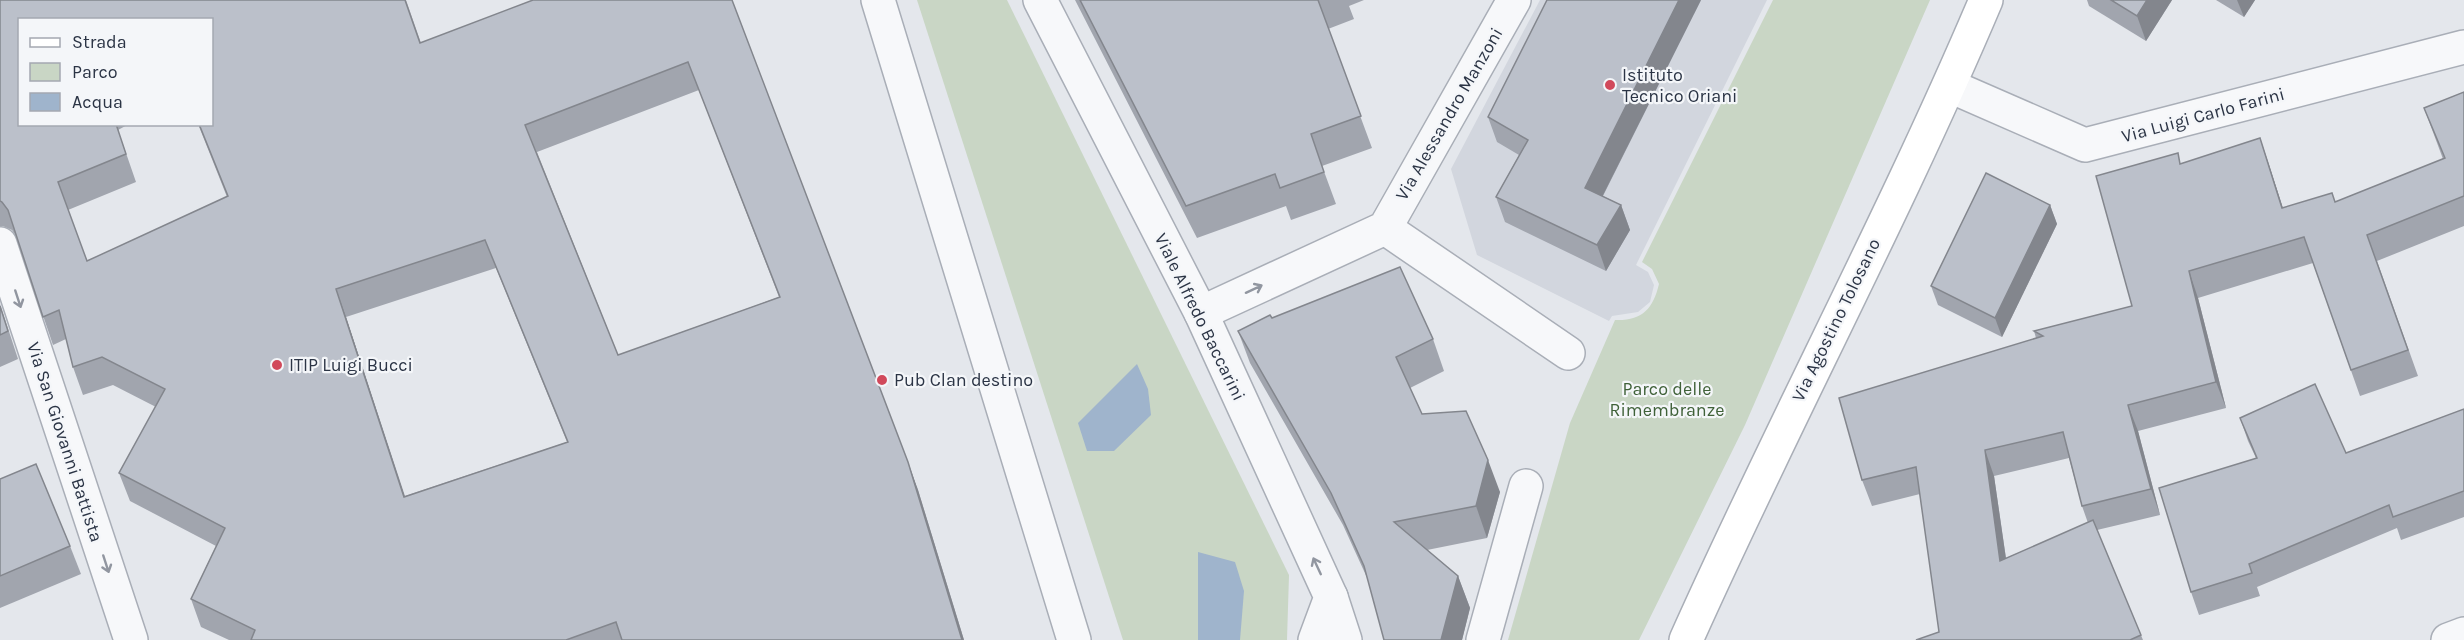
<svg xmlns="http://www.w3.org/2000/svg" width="2464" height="640" font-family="Karla,sans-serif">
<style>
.built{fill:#d2d6de}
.green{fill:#c9d6c5}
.water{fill:#9fb4cc}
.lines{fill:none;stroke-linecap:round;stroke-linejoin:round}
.street-casing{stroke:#a9aeb7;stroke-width:36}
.secondary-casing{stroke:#a9aeb7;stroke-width:36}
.street{stroke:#f7f8fa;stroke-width:33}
.secondary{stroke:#fff;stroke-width:33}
.wall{fill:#a1a5ae;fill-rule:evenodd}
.shaded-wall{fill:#83868d}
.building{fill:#bbc0ca;stroke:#83868d;stroke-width:1.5;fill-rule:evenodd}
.oneway{stroke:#9196a0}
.poi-dot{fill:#d1495b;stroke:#f4f6f9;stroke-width:2}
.labels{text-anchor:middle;stroke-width:4.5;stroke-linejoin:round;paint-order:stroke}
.poi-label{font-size:18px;fill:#2b3445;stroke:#f4f6f9;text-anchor:start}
.street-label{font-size:18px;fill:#2b3445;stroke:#f4f6f9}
.park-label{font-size:18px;fill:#3f6138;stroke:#f4f6f9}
</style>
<rect width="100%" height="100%" fill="#e4e7ec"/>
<path class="built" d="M1540 0H1767L1636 265 1648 272 1654 285 1650 302 1638 312 1612 316 1609 321 1477 255 1451 169Z"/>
<g class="green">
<path d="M917 0H1007L1289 575 1287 640H1123Z"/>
<path d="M1773 0H1930L1745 425 1639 640H1508L1570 423 1615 320C1642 321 1653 309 1659 284L1652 269 1642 262Z"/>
</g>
<g class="water">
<path d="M1137 364 1148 389 1151 415 1114 451H1087L1078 423Z"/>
<path d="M1198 552 1235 562 1244 591 1240 640H1198Z"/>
</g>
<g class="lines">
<defs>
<g id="street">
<path d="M878 0 1074 640"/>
<path d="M1040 0 1201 313 1331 597 1315 640"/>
<path d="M1950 86 2085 145 2464 47"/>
<path d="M1385 228 1568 353"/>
<path d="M0 244 131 640"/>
<path d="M1201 313 1385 228 1514 0"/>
<path d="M1331 597 1345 640"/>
<path d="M1483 640 1526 486"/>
<path d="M2448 640 2464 634"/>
</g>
<path id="secondary" d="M1686 640C1782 425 1894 217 1986 0"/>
</defs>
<use href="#street" class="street-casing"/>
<use href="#secondary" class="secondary-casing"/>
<use href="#street" class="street"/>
<use href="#secondary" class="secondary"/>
</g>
<g class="wall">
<path d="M0 0H406L421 43 533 0H732L918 490 964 640H229L201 627 191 599 216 546 130 501 119 473 156 407 113 385 83 395 73 367 66 339 53 345 16 236 12 230 3 226H0ZM20 20H212V124H198L227 197 87 261 68 210 136 182 118 130 129 124H20ZM699 90 779 297 618 355 537 152ZM496 268 567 442 405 496 346 317Z"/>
<path d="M1075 0H1364L1349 6 1354 19 1328 29 1372 148 1322 166 1336 204 1291 220 1286 206 1197 238Z"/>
<path d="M1701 0 1603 196 1621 205 1630 230 1606 271 1505 222 1496 197 1519 155 1497 142 1488 117Z"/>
<path d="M2087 0H2172L2146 41 2089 6Z"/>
<path d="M2216 0H2255L2244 17Z"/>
<path d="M2464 92V226L2377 261 2418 376 2360 396 2313 263 2198 298 2226 408 2138 431 2160 515 2097 530 2143 640H1916L1939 632 1920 494 1872 506 1862 480 2036 338 2034 331 2132 306 2181 164 2260 138 2269 165 2283 208 2335 202 2443 159 2424 108ZM2069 458 2082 506 2088 523 2006 558 1994 476Z"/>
<path d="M2050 205 2057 224 2002 337 1938 305 1931 286Z"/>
<path d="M0 304 18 359 0 367Z"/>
<path d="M1272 318 1433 339 1444 371 1410 388 1422 414 1500 492 1487 538 1427 550 1458 576 1470 608 1462 640H1384L1369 582 1343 525 1250 363 1238 331Z"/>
<path d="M2464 409V517L2401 540 2397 528 2257 587 2260 596 2199 615 2191 592 2256 458 2248 441 2240 418 2346 453Z"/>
<path d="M0 479 70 546 81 574 0 608Z"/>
</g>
<g class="shaded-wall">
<path d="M1679 0H1701L1594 213 1585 188Z"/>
<path d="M2147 0H2172L2146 41 2137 16Z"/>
<path d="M2237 0H2255L2244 17Z"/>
<path d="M2260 138 2269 165 2291 234 2282 208Z"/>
<path d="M1621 205 1630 230 1606 271 1597 245Z"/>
<path d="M2050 205 2057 224 2002 337 1995 318Z"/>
<path d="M2189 271 2198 298 2226 408 2216 382Z"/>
<path d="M336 289 346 317 414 525 404 497Z"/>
<path d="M2128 405 2138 431 2160 515 2151 489Z"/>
<path d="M1985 450 1994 476 2010 587 2000 561Z"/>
<path d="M1488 460 1500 492 1487 538 1476 506Z"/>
<path d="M908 462 918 490 964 640H962Z"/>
<path d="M1458 576 1470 608 1462 640H1441Z"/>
</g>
<g class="building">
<path d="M0 0H405L420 43 533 0H732L908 462 962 640H622L616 622 566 640H251L255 630 191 599 225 528 119 473 165 389 102 357 73 367 59 310 43 317 8 210 2 202 0 201ZM20 20H212V124H199L228 196 87 261 58 182 126 154 116 124H20ZM688 62 780 297 618 355 525 125ZM485 240 568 442 404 497 336 289Z"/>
<path d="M1080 0H1318L1361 116 1311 134 1324 172 1280 188 1275 174 1186 206Z"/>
<path d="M1547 0H1679L1585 188 1621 205 1597 245 1496 197 1528 140 1488 117Z"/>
<path d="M2111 0H2147L2137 16Z"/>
<path d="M2464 92V196L2367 235 2408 350 2351 370 2304 237 2189 271 2216 382 2128 405 2151 489 2082 506 2063 432 1985 450 2000 561 2093 520 2141 635 2130 640H1916L1939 632 1916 467 1862 480 1839 398 2043 336 2034 331 2132 306 2096 176 2178 153 2180 164 2260 138 2282 208 2332 193 2335 202 2445 158 2424 108Z"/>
<path d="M1986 173 2050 205 1995 318 1931 286Z"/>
<path d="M1400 267 1433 339 1396 357 1422 414 1466 411 1488 460 1476 506 1394 522 1458 576 1441 640H1384L1364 566 1331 493 1238 331 1270 315 1272 318Z"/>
<path d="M0 306 8 331 0 335Z"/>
<path d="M2315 384 2346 453 2464 409V491L2393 517 2389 505 2249 564 2252 573 2191 592 2159 488 2257 458 2240 418Z"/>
<path d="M36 464 70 546 0 576V479Z"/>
</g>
<defs><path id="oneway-shaft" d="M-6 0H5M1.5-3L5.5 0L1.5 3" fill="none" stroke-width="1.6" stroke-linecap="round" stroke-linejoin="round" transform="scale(1.5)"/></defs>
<g class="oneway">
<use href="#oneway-shaft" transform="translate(1254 289) rotate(-25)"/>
<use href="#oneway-shaft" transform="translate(18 299) rotate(72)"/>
<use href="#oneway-shaft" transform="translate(106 564) rotate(72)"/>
<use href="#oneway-shaft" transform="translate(1317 566) rotate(-115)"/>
</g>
<g class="poi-dot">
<circle cx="1610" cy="85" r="6"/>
<circle cx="277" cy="365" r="6"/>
<circle cx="882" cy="380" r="6"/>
</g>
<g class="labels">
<g class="poi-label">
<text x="1622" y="81">Istituto<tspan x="1622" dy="21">Tecnico Oriani</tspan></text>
<text x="289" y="371">ITIP Luigi Bucci</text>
<text x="894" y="386">Pub Clan destino</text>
</g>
<g class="street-label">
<text transform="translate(1449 114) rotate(-60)" y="6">Via Alessandro Manzoni</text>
<text transform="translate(2203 115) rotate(-15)" y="6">Via Luigi Carlo Farini</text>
<text transform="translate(1200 317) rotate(64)" y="6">Viale Alfredo Baccarini</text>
<text transform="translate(1836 320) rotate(-64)" y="6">Via Agostino Tolosano</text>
<text transform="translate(65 442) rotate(72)" y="6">Via San Giovanni Battista</text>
</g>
<g class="park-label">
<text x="1667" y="395">Parco delle<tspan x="1667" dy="21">Rimembranze</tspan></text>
</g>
</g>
<rect x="18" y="18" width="195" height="108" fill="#f4f6f9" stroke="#a4a8b1" stroke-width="1.5"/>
<rect x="30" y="38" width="30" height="9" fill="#ffffff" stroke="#a4a8b1" stroke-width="1.5"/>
<text x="72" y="48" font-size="18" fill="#2b3445">Strada</text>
<rect x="30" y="63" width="30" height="18" fill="#c9d6c5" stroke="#a4a8b1" stroke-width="1.5"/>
<text x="72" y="78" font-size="18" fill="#2b3445">Parco</text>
<rect x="30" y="93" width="30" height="18" fill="#9fb4cc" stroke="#a4a8b1" stroke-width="1.5"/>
<text x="72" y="108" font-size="18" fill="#2b3445">Acqua</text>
</svg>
